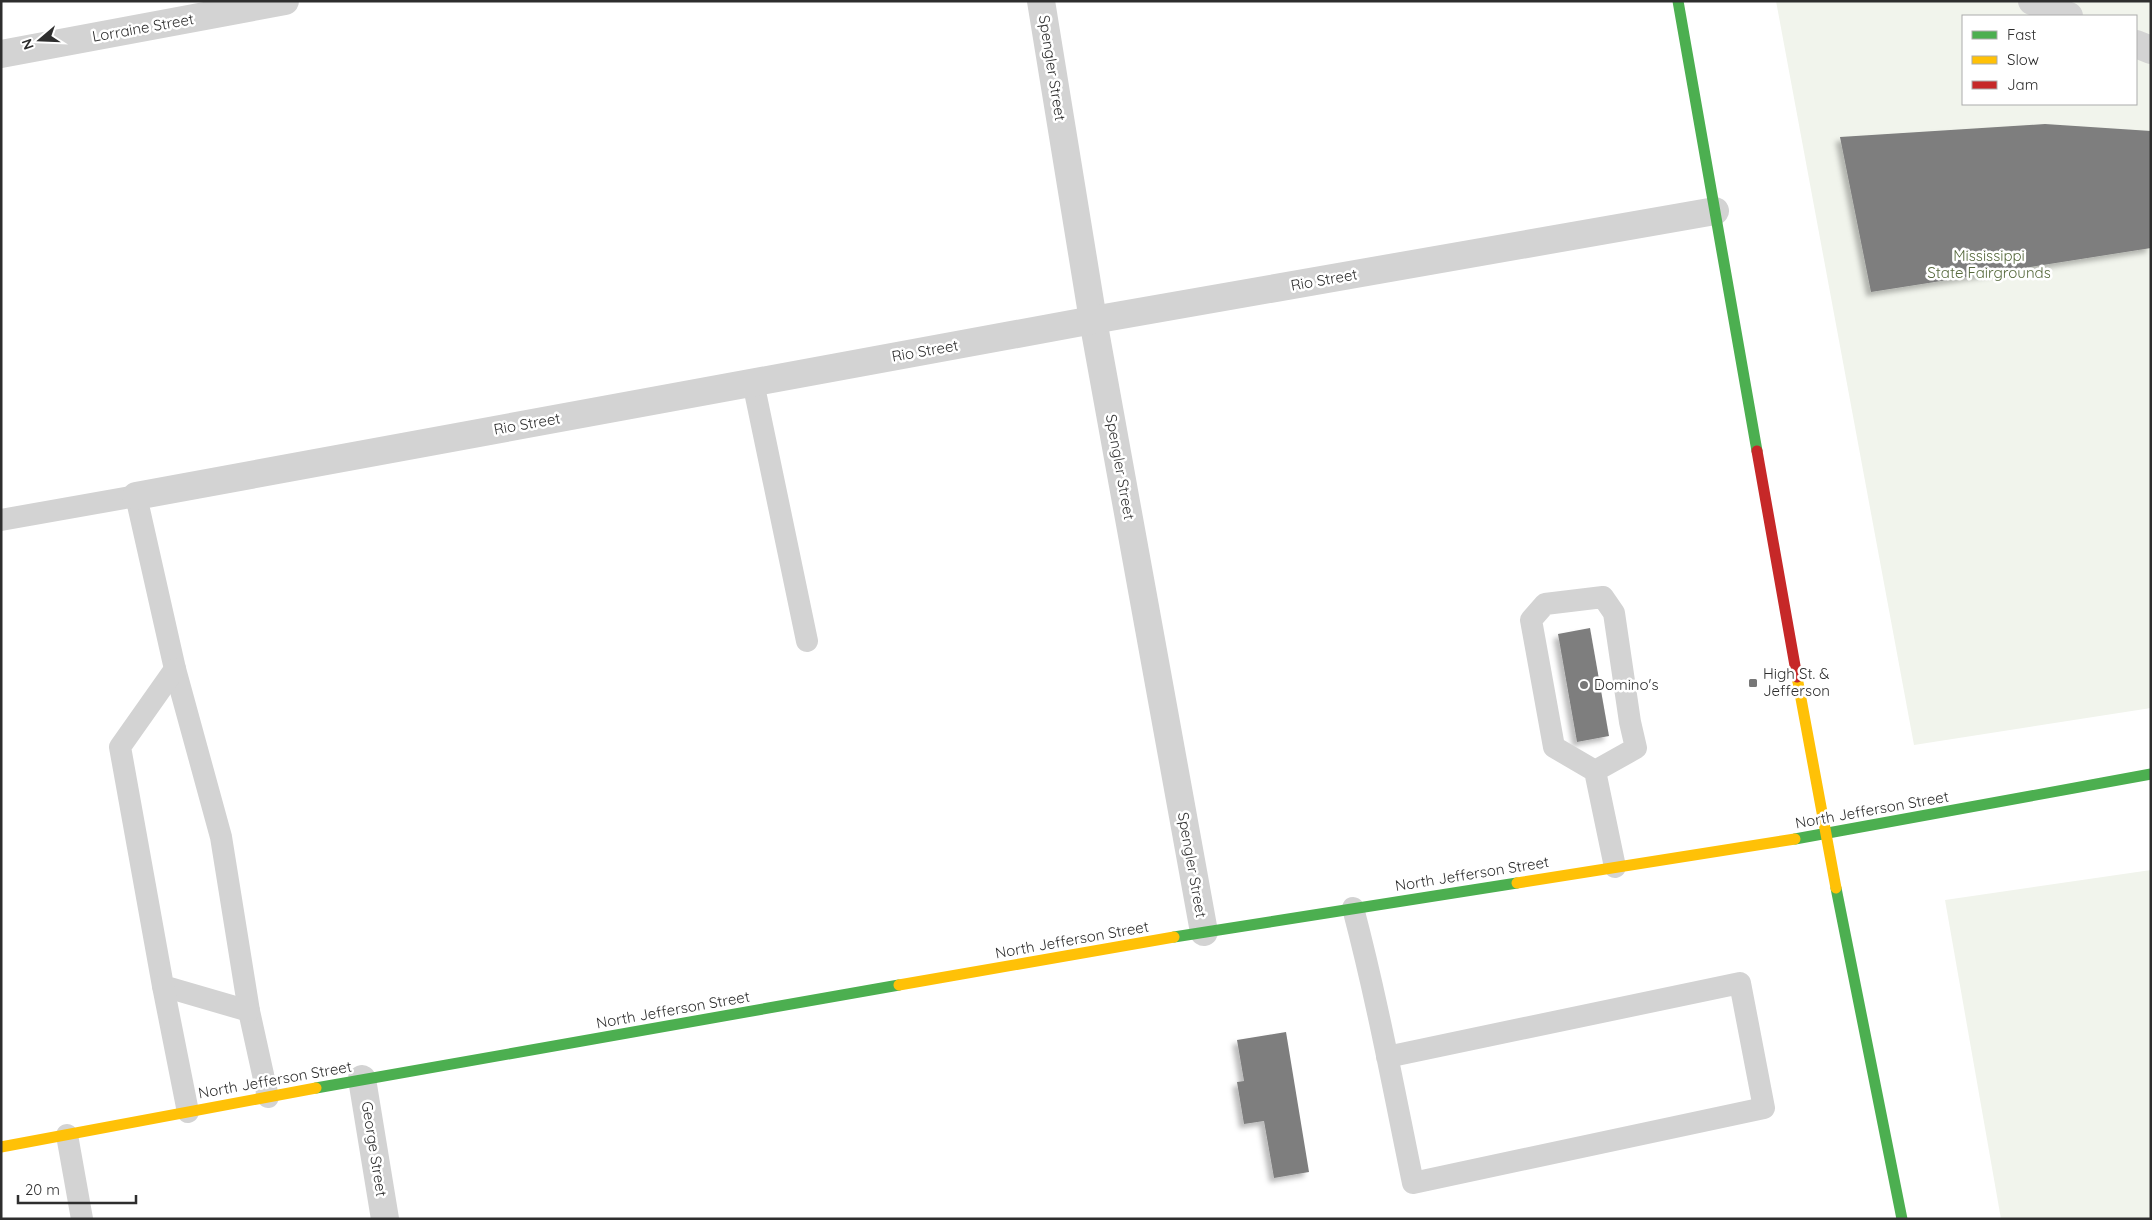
<svg xmlns="http://www.w3.org/2000/svg" width="2152" height="1220" font-family="Quicksand,sans-serif">
<style>
.green{fill:#f1f4ec;fill-rule:evenodd}
.building{fill:#7e7e7e;filter:url(#shadow)}
.lines{fill:none;stroke-linecap:round;stroke-linejoin:round}
.lane{stroke:#d3d3d3;stroke-width:22}
.street{stroke:#d3d3d3;stroke-width:28}
.fast{stroke:#4caf50;stroke-width:11}
.slow{stroke:#ffc107;stroke-width:11}
.jam{stroke:#c62828;stroke-width:11}
.poi-dot{fill:#777;stroke:#fff;stroke-width:2}
.labels{text-anchor:middle;stroke-width:5;stroke-linejoin:round;paint-order:stroke}
.street-label{font-size:15px;fill:#2e2e2e;stroke:#fff}
.park-label{font-size:15px;fill:#56693c;stroke:#fff}
.poi-label{font-size:15px;fill:#2e2e2e;stroke:#fff;text-anchor:start}
</style>
<defs>
<filter id="shadow"><feDropShadow dx="-4.5" dy="4.5" stdDeviation="2.5" flood-color="#0004"/></filter>
</defs>
<rect width="100%" height="100%" fill="#fff"/>
<g class="green">
<path d="M1776 1H2151V708L1914 745ZM1963 16H2136V104H1963Z"/>
<path d="M2151 870V1219H2001L1945 900Z"/>
</g>
<g class="building">
<path d="M2045 124 2151 131V248L1871 292 1840 137Z"/>
<path d="M1590 628 1609 736 1577 742 1558 634Z"/>
<path d="M1286 1032 1309 1172 1274 1178 1264 1121 1244 1124 1237 1082 1244 1081 1237 1040Z"/>
</g>
<g class="lines">
<g class="lane">
<path d="M753 382 807 641"/>
<path d="M1 520 136 496 175 669 221 837 249 1011 268 1097"/>
<path d="M175 669 120 747 163 986 249 1011"/>
<path d="M1595 771 1636 748 1630 722 1614 613 1603 597 1545 604 1531 620 1554 747 1595 771 1615 867"/>
<path d="M1353 908C1377 999 1394 1091 1413 1183L1764 1108 1740 983 1387 1057"/>
<path d="M163 986 188 1112"/>
<path d="M67 1135 82 1219"/>
</g>
<g class="street">
<path d="M1041 1 1093 320 1204 932"/>
<path d="M2032 1 2069 16"/>
<path d="M2136 44 2151 50"/>
<path d="M1 54 285 1"/>
<path d="M136 496 1093 320 1715 211"/>
<path d="M362 1079 385 1219"/>
</g>
<g class="fast">
<path d="M1678 1 1757 451"/>
<path d="M1795 839 2151 774"/>
<path d="M1836 888 1902 1219"/>
<path d="M1174 937 1517 883"/>
<path d="M316 1088 899 985"/>
</g>
<g class="slow">
<path d="M1797 677 1836 888"/>
<path d="M1517 883 1795 839"/>
<path d="M899 985 1174 937"/>
<path d="M1 1147 316 1088"/>
</g>
<path class="jam" d="M1757 451 1797 677"/>
</g>
<g class="poi-dot">
<rect x="1748" y="678" width="10" height="10" rx="2.5"/>
<circle cx="1584" cy="685" r="5"/>
</g>
<g class="labels">
<g class="street-label">
<text transform="translate(143 28) rotate(-10)" y="5">Lorraine Street</text>
<text transform="translate(1052 68) rotate(81)" y="5">Spengler Street</text>
<text transform="translate(1324 280) rotate(-10)" y="5">Rio Street</text>
<text transform="translate(925 351) rotate(-10)" y="5">Rio Street</text>
<text transform="translate(527 424) rotate(-10)" y="5">Rio Street</text>
<text transform="translate(1120 467) rotate(80)" y="5">Spengler Street</text>
<text transform="translate(1872 810) rotate(-10)" y="5">North Jefferson Street</text>
<text transform="translate(1192 865) rotate(80)" y="5">Spengler Street</text>
<text transform="translate(1472 874) rotate(-9)" y="5">North Jefferson Street</text>
<text transform="translate(1072 940) rotate(-10)" y="5">North Jefferson Street</text>
<text transform="translate(673 1010) rotate(-10)" y="5">North Jefferson Street</text>
<text transform="translate(275 1080) rotate(-10)" y="5">North Jefferson Street</text>
<text transform="translate(374 1149) rotate(81)" y="5">George Street</text>
</g>
<g class="park-label">
<text x="1989" y="261">Mississippi<tspan x="1989" dy="17">State Fairgrounds</tspan></text>
</g>
<g class="poi-label">
<text x="1763" y="679">High St. &amp;<tspan x="1763" dy="17">Jefferson</tspan></text>
<text x="1594" y="690">Domino's</text>
</g>
</g>
<rect width="2152" height="1220" fill="none" stroke="#2e2e2e" stroke-width="5"/>
<rect x="1962" y="15" width="175" height="90" fill="#ffffff" stroke="#ababab"/>
<rect x="1972" y="31" width="25" height="8" fill="#4caf50" stroke="#ababab"/>
<text x="2007" y="40" font-size="15" fill="#2e2e2e">Fast</text>
<rect x="1972" y="56" width="25" height="8" fill="#ffc107" stroke="#ababab"/>
<text x="2007" y="65" font-size="15" fill="#2e2e2e">Slow</text>
<rect x="1972" y="81" width="25" height="8" fill="#c62828" stroke="#ababab"/>
<text x="2007" y="90" font-size="15" fill="#2e2e2e">Jam</text>
<g transform="translate(40 40) rotate(251)" stroke="#ffffff" stroke-width="4" paint-order="stroke">
<path d="M0-4L9 19L0 12L-9 19Z" fill="#2e2e2e"/>
<text y="-8" font-size="14" font-weight="bold" text-anchor="middle" fill="#2e2e2e">N</text>
</g>
<path d="M18 1195v8h118v-8" fill="none" stroke="#2e2e2e" stroke-width="2.5"/>
<text x="25" y="1195" font-size="15" fill="#2e2e2e" stroke="#ffffff" stroke-width="4" paint-order="stroke">20 m</text>
</svg>
